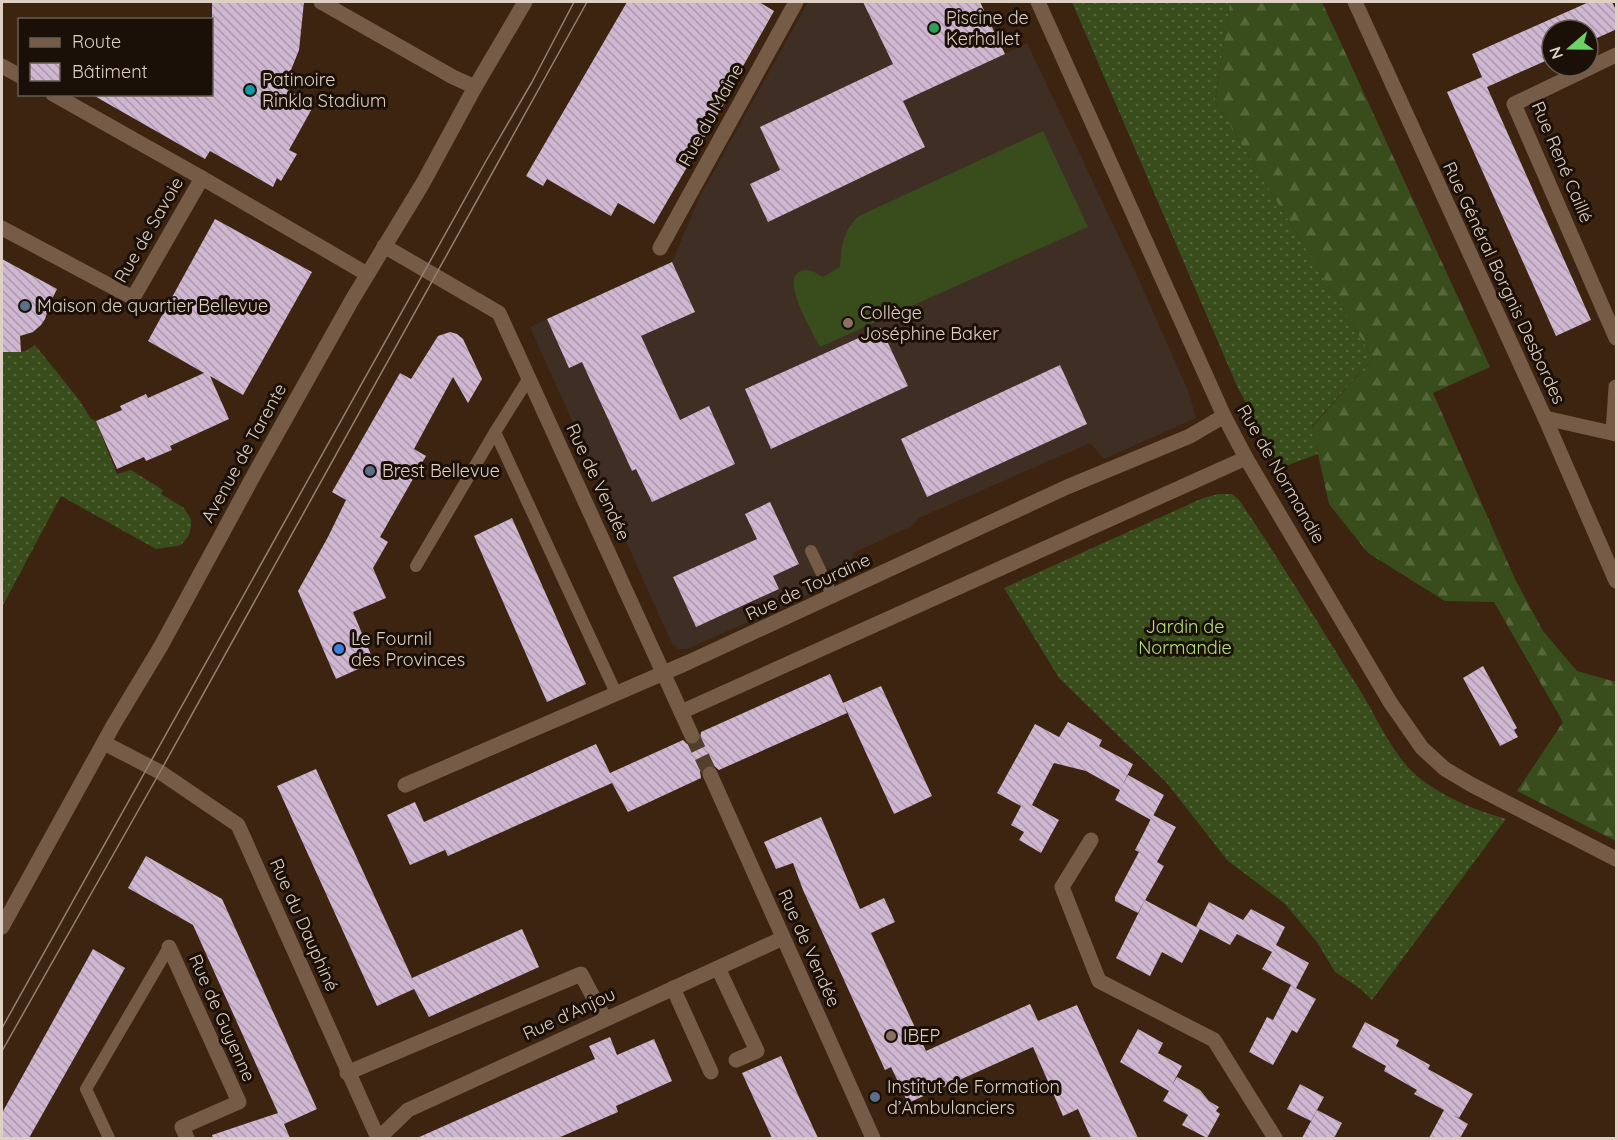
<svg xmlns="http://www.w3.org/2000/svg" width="1618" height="1140" font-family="Quicksand,sans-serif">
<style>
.education{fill:#3e2e23}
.grass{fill:url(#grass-dots)}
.forest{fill:url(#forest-firs)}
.pitch{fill:#384d1b}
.building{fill:url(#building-back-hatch)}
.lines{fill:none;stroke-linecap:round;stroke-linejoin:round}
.street-tunnel{stroke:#543e2c;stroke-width:15;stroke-dasharray:15 8;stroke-linecap:butt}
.lane{stroke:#765b46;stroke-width:12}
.street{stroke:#765b46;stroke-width:15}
.secondary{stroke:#765b46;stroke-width:15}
.tram{stroke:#948172;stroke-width:1.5}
.leisure-dot{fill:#2e9e5b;stroke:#1b1008;stroke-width:2}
.culture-dot{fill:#0f9aa8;stroke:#1b1008;stroke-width:2}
.service-dot{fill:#5c6f8a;stroke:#1b1008;stroke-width:2}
.education-dot{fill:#8d6e63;stroke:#1b1008;stroke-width:2}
.shop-dot{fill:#3f7fe0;stroke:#1b1008;stroke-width:2}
.labels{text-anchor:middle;stroke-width:6;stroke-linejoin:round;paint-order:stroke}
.poi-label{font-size:18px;fill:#dfd0c4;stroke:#1b1008;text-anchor:start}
.street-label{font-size:18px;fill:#dfd0c4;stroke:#1b1008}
.park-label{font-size:18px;fill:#b4e378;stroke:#1b1008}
</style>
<defs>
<pattern id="grass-dots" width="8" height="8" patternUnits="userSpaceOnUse" patternTransform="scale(1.5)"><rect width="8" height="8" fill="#384d1b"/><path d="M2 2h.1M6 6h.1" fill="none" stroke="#54663a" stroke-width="1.8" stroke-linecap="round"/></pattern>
<pattern id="forest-firs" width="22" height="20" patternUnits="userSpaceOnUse" patternTransform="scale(1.5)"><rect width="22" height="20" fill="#384d1b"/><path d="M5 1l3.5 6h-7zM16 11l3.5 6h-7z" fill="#54663a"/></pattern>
<pattern id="building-back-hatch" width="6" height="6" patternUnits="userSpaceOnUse" patternTransform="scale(1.5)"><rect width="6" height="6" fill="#cfb6d1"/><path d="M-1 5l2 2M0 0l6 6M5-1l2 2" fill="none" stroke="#ac98ac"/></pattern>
</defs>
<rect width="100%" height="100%" fill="#3c2411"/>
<path class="education" d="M808 2H863L903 84 1005 54 1027 43 1130 260 1189 393 1196 418 1104 459 1090 443 919 518 910 527 853 553 851 572 841 577 828 568 815 573 817 591 687 649H678L672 644 530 327 672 262 699 198Z"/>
<g class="grass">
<path d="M1072 2H1230L1215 101 1373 358 1312 426 1318 454 1280 468 1237 386Z"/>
<path d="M35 345 80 401 91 419 96 421 117 474 131 470 163 490 161 494 184 508 191 519V526L189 535 182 544 177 546 156 549 61 496 2 607V352L26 351Z"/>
<path d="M1219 494H1232L1239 500C1282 563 1321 628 1361 692 1378 720 1392 754 1417 776 1442 797 1475 810 1506 819L1372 1000 1361 989 1335 972 1317 942 1284 903 1228 861 1166 782 1059 678 1004 588 1203 498Z"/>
</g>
<path class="forest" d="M1230 2H1322L1490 367 1433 393 1515 579 1543 631 1577 671 1616 682V841L1517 791 1563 722 1494 602 1445 601 1368 553 1329 504 1312 427 1373 358 1215 101Z"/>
<path class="pitch" d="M1043 131 1088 227 820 347C813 333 779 278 801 271 810 268 815 273 823 277L840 267C841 247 843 230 859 216Z"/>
<g class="building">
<path d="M212 2H304L299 50 291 70 281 86 314 105 289 150 297 154 281 181 277 178 273 187 210 151 205 159 91 94H212Z"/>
<path d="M627 2H759L774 11 742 68 744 69 654 224 618 203 611 216 547 179 543 186 526 176Z"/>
<path d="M863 2H980L1005 54 903 101 925 147 768 222 750 184 780 170 760 127 893 64Z"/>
<path d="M1589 2H1612L1617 12V29L1588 42V30H1552V58L1487 87 1591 320 1556 336 1447 92 1482 77 1472 54Z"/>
<path d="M215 219 312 272 243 395 210 376 229 419 170 446 172 450 146 461 144 457 117 469 96 421 122 410 120 406 146 394 148 398 204 373 148 341Z"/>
<path d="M2 259 57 289 51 301 45 319 41 325 33 332 20 336 21 352H2Z"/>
<path d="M672 262 695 312 641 336 680 420 709 406 735 464 652 502 636 469 632 471 582 362 569 368 547 319Z"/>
<path d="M881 328 908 386 771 449 745 389Z"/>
<path d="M450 332 457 334 463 339 482 379 468 403 453 377 414 449 426 456 380 537 388 542 373 568 386 598 353 612 374 662 336 679 298 591 328 537 346 500 332 492 400 373 411 379 438 336Z"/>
<path d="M1060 365 1087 424 927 497 901 439Z"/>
<path d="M770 502 799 564 773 576 779 589 696 627 673 577 757 539 745 514Z"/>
<path d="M512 518 586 684 547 702 474 536Z"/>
<path d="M1483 666 1517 728 1514 730 1518 737 1500 746 1463 678Z"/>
<path d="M830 674 843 703 881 686 932 796 894 814 843 703 847 713 719 770 712 764 706 765 700 772 701 778 628 812 612 783 448 856 445 850 410 865 387 815 415 802 424 822 596 744 610 773 683 740 687 744 695 745 700 741 701 732Z"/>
<path d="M1068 722 1102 740 1099 746 1133 764 1122 786 1128 775 1164 795 1151 820 1115 800 1120 790 1086 771 1054 763 1032 805 1059 820 1041 853 1019 840 1024 832 1011 825 1021 806 997 793 1035 724 1059 737Z"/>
<path d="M316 769 412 978 522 929 539 967 429 1017 414 989 377 1006 277 786Z"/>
<path d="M1153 815 1176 827 1157 862 1164 866 1138 913 1115 901V897L1139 852 1135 850Z"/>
<path d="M821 817 860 909 884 898 895 922 871 933 926 1051 1030 1004 1038 1021 1077 1005 1138 1138H1091L1078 1109 1063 1116 1033 1047 908 1103 891 1067 885 1070 803 890 793 863 776 869 764 842Z"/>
<path d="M146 856 222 899 317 1109 284 1124 290 1138H213L212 1135 278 1113 193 925 128 888Z"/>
<path d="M1145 900 1196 927 1209 902 1243 920 1251 909 1285 927 1276 945 1309 963 1296 988 1316 999 1297 1033 1292 1030 1273 1065 1249 1052 1267 1017 1273 1020 1291 985 1262 969 1272 952 1237 934 1230 945 1200 929 1182 963 1162 952 1150 976 1116 958Z"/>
<path d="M93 949 125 968 29 1138H2V1113Z"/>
<path d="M1365 1022 1399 1040 1396 1046 1430 1065 1428 1069 1473 1094 1459 1118 1453 1115 1468 1124 1460 1138H1429L1444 1110 1414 1094 1417 1090 1384 1071 1386 1066 1352 1047Z"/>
<path d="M1138 1029 1163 1043 1158 1053 1182 1066 1172 1085 1177 1077 1200 1090 1209 1101 1219 1107 1216 1111 1220 1114 1207 1138 1182 1125 1188 1115 1163 1101 1169 1091 1120 1062Z"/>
<path d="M610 1037 617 1055 654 1039 672 1081 616 1106 618 1112 558 1138H417L595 1059 589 1046Z"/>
<path d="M781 1056 798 1095 818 1138H772L742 1073Z"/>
<path d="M1300 1084 1324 1097 1311 1121 1287 1109Z"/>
<path d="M1317 1110 1342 1123 1334 1138H1302Z"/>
</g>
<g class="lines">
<path class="street-tunnel" d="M692 736 710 774"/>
<g class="lane">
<path d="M529 378 495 432 616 693"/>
<path d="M811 551 833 597"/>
<path d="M416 566 495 432"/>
<path d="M109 1138 86 1089 169 947"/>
</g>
<g class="street">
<path d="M321 2 453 77 475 87"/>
<path d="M1355 2 1545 418 1616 581"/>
<path d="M1616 55 1514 104 1616 338"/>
<path d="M2 66 20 76"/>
<path d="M53 94 202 178 367 274"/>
<path d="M2 228 133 298 202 178"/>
<path d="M384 246 499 313 692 736"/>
<path d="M660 248 796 2"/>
<path d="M1545 418 1616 434"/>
<path d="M1613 433 1616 387"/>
<path d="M681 712 1246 458"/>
<path d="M710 774 873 1138"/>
<path d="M405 785 689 662 1067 487 1190 436 1224 416"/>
<path d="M1091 840 1062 887 1099 981 1214 1040 1275 1138"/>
<path d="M169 947 239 1102 182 1127 187 1138"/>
<path d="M718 968 757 1051 736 1060"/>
<path d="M673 988 711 1072"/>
<path d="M347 1073 581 974 605 1019"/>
<path d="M379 1138 408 1110 783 938"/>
</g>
<g class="secondary">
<path d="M1038 2 1224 416 1246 458 1390 702 1422 748 1445 769 1472 785 1616 859"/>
<path d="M104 743 160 772 238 825 378 1138"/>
<path d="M2 927 114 724 161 646 255 473 352 300 423 183 475 87 525 2"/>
</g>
<g class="tram">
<path d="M2 1028 486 161 532 82 574 2"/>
<path d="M2 1051 160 772 587 2"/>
</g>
</g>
<circle class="leisure-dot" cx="934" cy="28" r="6"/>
<circle class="culture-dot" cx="250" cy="90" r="6"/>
<g class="service-dot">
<circle cx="25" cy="306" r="6"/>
<circle cx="370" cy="471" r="6"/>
<circle cx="875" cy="1097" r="6"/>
</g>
<g class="education-dot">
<circle cx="848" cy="323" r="6"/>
<circle cx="891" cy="1036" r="6"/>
</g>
<circle class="shop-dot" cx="339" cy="649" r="6"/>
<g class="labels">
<g class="poi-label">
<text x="946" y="24">Piscine de<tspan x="946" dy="21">Kerhallet</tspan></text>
<text x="262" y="86">Patinoire<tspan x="262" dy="21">Rinkla Stadium</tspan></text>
<text x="37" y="312">Maison de quartier Bellevue</text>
<text x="860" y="319">Collège<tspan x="860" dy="21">Joséphine Baker</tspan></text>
<text x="382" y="477">Brest Bellevue</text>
<text x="351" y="645">Le Fournil<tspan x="351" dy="21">des Provinces</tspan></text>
<text x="903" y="1042">IBEP</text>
<text x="887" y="1093">Institut de Formation<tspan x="887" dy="21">d’Ambulanciers</tspan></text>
</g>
<g class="street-label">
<text transform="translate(711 115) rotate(-61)" y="6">Rue du Maine</text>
<text transform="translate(1562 162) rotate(67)" y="6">Rue René Caillé</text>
<text transform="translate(149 230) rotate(-60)" y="6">Rue de Savoie</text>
<text transform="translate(1504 283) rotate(65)" y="6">Rue Général Borgnis Desbordes</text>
<text transform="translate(244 453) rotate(-61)" y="6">Avenue de Tarente</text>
<text transform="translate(1281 474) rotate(60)" y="6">Rue de Normandie</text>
<text transform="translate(598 482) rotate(65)" y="6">Rue de Vendée</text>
<text transform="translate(808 587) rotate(-25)" y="6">Rue de Touraine</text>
<text transform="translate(304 925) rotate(66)" y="6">Rue du Dauphiné</text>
<text transform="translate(809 948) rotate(66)" y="6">Rue de Vendée</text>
<text transform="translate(569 1014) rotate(-25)" y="6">Rue d'Anjou</text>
<text transform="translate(222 1018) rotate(66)" y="6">Rue de Guyenne</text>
</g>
<g class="park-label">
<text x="1185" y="633">Jardin de<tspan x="1185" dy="21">Normandie</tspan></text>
</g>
</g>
<rect width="1618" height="1140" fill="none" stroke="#dfd0c4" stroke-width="6"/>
<rect x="18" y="18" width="195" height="78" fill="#1b1008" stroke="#695d53" stroke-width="1.5"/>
<rect x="30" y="38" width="30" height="9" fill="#765b46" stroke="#695d53" stroke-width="1.5"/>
<text x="72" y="48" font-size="18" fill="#dfd0c4">Route</text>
<rect x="30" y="63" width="30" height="18" fill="url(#building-back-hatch)" stroke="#695d53" stroke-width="1.5"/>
<text x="72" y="78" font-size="18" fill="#dfd0c4">Bâtiment</text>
<g transform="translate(1570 48) rotate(250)"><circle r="28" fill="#1b1008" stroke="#695d53" stroke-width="1.5"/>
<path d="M0-4.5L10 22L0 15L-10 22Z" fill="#6ad364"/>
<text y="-9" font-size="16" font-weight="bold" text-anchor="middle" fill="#dfd0c4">N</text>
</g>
</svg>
